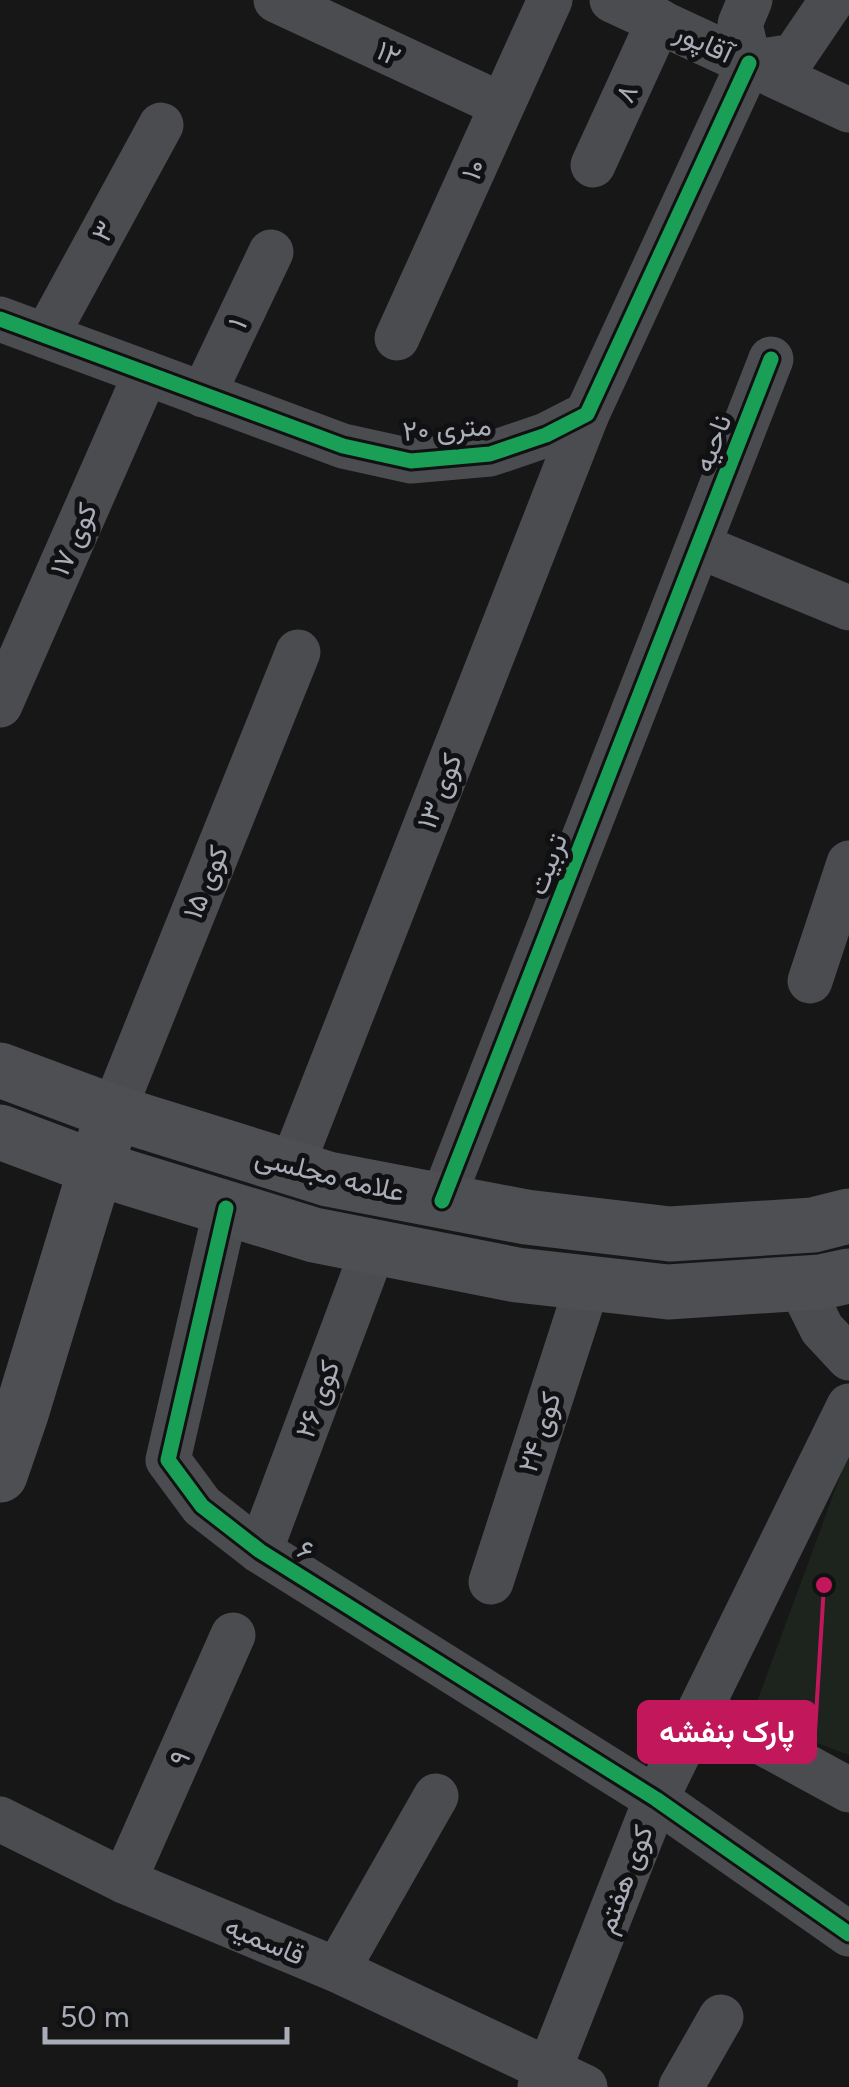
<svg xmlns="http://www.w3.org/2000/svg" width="849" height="2087" font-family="Figtree,Vazirmatn,sans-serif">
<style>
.green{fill:#1d241e}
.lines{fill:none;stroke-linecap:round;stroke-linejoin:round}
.minor{stroke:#4b4c50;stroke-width:45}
.major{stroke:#4d4f52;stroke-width:55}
.cycleway-casing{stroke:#111113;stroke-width:21}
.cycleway{stroke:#1a9f57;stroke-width:15}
.labels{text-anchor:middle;stroke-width:10;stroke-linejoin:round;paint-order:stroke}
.street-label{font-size:28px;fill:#a8adb8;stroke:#111113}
.leader{fill:none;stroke:#c2185b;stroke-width:4}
.callout-dot{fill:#c2185b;stroke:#111113;stroke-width:4}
.callout{fill:#c2185b;stroke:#c2185b;stroke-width:4}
.callout-label{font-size:30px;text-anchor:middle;font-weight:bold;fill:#fff}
</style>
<rect width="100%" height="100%" fill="#171717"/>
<path class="green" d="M849 1452V1755L751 1718Z"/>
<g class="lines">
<g class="minor">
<path d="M276 0 502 105"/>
<path d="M612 0 849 110"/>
<path d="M749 63 794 56 832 0"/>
<path d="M749 63 740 24 750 0"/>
<path d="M593 165 659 21"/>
<path d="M0 319 343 446 411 461 490 454 546 435 587 414 749 63"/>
<path d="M46 336 161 125"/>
<path d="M397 338 550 0"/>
<path d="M203 395 271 252"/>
<path d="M699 546 849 608"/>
<path d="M0 705 146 373"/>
<path d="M810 981 849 863"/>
<path d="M113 1112 298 652"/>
<path d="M291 1168 587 414"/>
<path d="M442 1201 771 359"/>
<path d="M226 1208 168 1460 202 1506 260 1551 656 1799 849 1934"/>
<path d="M799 1283 822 1329 849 1358"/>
<path d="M260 1551 374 1247"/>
<path d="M491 1582 588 1283"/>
<path d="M701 1709 849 1790"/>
<path d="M0 1819 124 1881 337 1970 585 2087"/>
<path d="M124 1881 233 1635"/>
<path d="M337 1970 436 1796"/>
<path d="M540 2087 549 2070 656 1799 849 1406"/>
<path d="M681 2087 721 2017"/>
</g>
<g class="major">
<path d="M0 1070 113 1112 328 1179 526 1217 670 1234 813 1225 849 1216"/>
<path d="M0 1132 96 1168 314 1235 517 1275 668 1292 821 1282 849 1276"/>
<path d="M0 1475 21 1414 106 1135"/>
</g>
<defs>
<g id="cycleway">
<path d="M0 319 343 446 411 461 490 454 546 435 587 414 749 63"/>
<path d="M442 1201 771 359"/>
<path d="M226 1208 168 1460 202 1506 260 1551 656 1799 849 1934"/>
</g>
</defs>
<use href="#cycleway" class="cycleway-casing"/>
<use href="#cycleway" class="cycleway"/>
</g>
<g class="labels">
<g class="street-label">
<text transform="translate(704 42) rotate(25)" y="10">آقاپور</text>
<text transform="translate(389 53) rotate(25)" y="10">۱۲</text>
<text transform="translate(626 93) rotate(-65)" y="10">۸</text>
<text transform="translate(473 169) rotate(-66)" y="10">۱۰</text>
<text transform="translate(103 231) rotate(-61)" y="10">۳</text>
<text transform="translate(237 323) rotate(-65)" y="10">۱</text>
<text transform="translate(447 428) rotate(-4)" y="10">۲۰ متری</text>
<text transform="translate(712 443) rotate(-69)" y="10">ناحیه</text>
<text transform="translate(73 539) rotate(-66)" y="10">کوی ۱۷</text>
<text transform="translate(439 791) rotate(-69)" y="10">کوی ۱۳</text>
<text transform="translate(547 864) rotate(-69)" y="10">تربیت</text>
<text transform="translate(205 882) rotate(-68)" y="10">کوی ۱۵</text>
<text transform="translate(330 1174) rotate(14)" y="10">علامه مجلسی</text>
<text transform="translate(317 1399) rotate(-70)" y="10">کوی ۲۶</text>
<text transform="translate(539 1432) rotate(-72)" y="10">کوی ۲۴</text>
<text transform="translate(306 1550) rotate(32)" y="10">۶</text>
<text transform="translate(179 1758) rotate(-66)" y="10">۹</text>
<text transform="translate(624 1879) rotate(-69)" y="10">کوی هفتم</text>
<text transform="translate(265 1940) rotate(23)" y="10">قاسمیه</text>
</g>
</g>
<path class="leader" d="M824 1585L815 1732"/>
<circle class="callout-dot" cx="824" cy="1585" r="10"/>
<rect class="callout" x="639" y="1702" width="176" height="60" rx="10"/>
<g class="callout-label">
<text x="727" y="1742">پارک بنفشه</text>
</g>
<path d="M45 2027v15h242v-15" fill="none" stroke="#a8adb8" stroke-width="5"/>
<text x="60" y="2027" font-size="30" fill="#a8adb8" stroke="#111113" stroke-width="8" paint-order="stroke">50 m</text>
</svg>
